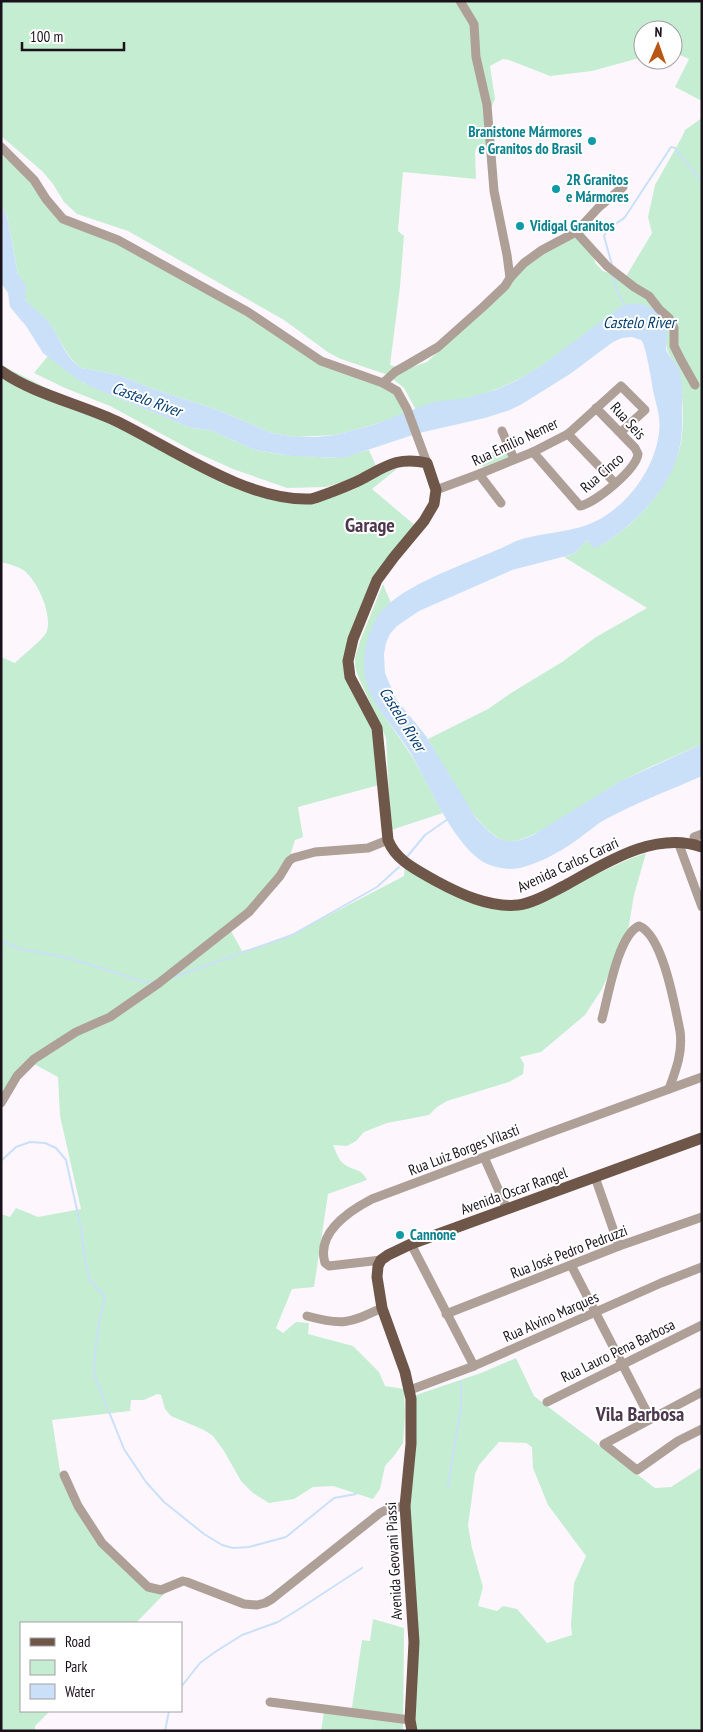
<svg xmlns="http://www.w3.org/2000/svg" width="703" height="1732" font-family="'PT Sans Narrow',sans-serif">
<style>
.green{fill:#c5edd2;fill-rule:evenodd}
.water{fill:#cae0f9}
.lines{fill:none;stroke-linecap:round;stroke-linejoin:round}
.stream{stroke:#cae0f9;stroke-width:2}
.minor{stroke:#ae9f97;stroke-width:9}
.major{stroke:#6e5648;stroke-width:11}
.culture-dot{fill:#0f9aa8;stroke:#fff;stroke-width:2}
.labels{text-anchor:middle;stroke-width:4;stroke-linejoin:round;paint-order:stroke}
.culture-label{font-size:15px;font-weight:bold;fill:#0d838f;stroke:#fff;text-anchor:start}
.street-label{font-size:15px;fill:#1a111a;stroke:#fff}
.water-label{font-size:16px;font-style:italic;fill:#073d6f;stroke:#fff}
.district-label{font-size:20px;font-weight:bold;fill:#4d374d;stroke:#fff}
</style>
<rect width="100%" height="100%" fill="#fdf7fd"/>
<g class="green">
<path d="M1 1H702V101L675 87 689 59 673 52V30H643V57L592 71 550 76 509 60 503 59 490 66 495 99 489 113 494 147 477 146 475 152 476 179 403 172 398 231 404 236 400 287 390 365 407 369 427 362 472 321 526 262 583 230 596 264 603 271 625 278 652 233 648 217 655 185 682 137 685 130 702 118V744C675 756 648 767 622 781 599 793 527 848 505 841 475 831 444 766 428 739L488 709 511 693 562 662 596 637 647 608 564 557 574 554 587 540 591 544 600 546C638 523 671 487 681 443 684 425 683 396 680 378 678 359 666 360 666 340L615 311C583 336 551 363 515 381 484 397 448 402 416 410L404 388 388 375 341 359 329 353 284 320 128 231 77 214 64 202 53 184 42 171 1 136Z"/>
<path d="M1 150 60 214 106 234 318 358 392 391 406 414 369 426 335 435 296 437 272 433 218 410 153 389 119 375 82 368C66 358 60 337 49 323 42 313 30 308 24 297L26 289 18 274 7 216 1 206Z"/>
<path d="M48 356 85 384 191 428 210 430 255 450 285 455 336 458 369 450 376 466 348 480 326 487 287 488 233 469 195 452 110 406 65 388 34 373Z"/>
<path d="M1 365 142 436 277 498 324 499 353 490 370 478 398 468 372 489 417 527 398 546 345 658 373 731 379 785 298 807 303 837 295 840 288 863 231 931 242 951 283 939 404 876 405 868 498 909 565 889 627 860 646 853 634 895 628 931 602 989 585 1015 541 1052 520 1057 524 1064 523 1074 509 1082 447 1101 437 1107 429 1115 387 1123 364 1132 356 1141 347 1146 333 1145C336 1151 338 1160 344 1164 353 1171 362 1168 367 1180L328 1194 314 1287 292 1289 276 1328 283 1333 296 1322 309 1323 308 1334 353 1346 379 1372 385 1386 404 1389 405 1416 403 1443 394 1456 385 1466 380 1489 373 1499 333 1486 313 1487 294 1499 269 1503 253 1493 241 1481 224 1451 213 1436 204 1430 171 1416 165 1409 161 1395 157 1394 144 1400H131L130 1411 52 1420 61 1477 108 1547 143 1585 169 1589 136 1623H21V1711H50L35 1726V1731H1V1214L10 1217 16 1208 38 1217 81 1209 60 1116 58 1077 32 1063 8 1089 1 1108V657L15 663C22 656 42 640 46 633 54 617 37 579 23 570 17 566 8 564 1 562Z"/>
<path d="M505 447 509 457 483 467 479 458Z"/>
<path d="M383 584 391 603C379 612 373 623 369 638 353 686 385 714 409 752 422 771 431 793 443 813L391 830 386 738 358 676 355 666V658L360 641Z"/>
<path d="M516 1358 534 1396 655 1488 671 1487 702 1467V1731H414L409 1508 416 1395 481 1373ZM499 1442 526 1443 532 1447 533 1468 548 1505 586 1556 574 1583 571 1625 572 1635 547 1643 517 1609 503 1606 497 1611 478 1606 483 1587 472 1548 468 1525 471 1504 475 1474 479 1465Z"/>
<path d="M373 1619 404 1628 403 1731H321L324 1711 351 1714 362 1640 370 1641Z"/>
</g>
<path class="water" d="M1 206 7 216 18 274 26 286 25 299C31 307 40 312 47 320 60 335 64 358 82 368L119 375 153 389 218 410 272 433 297 437H316L335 435 373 425 433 402 467 398 495 390 514 382 541 366 615 311C619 308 624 305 629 304 645 301 662 311 666 327 668 333 666 343 666 350 669 357 676 362 679 369 683 381 682 395 682 407 682 421 683 436 679 450 670 490 634 525 600 546L594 548 587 540 574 554 512 570 419 611 397 626 390 634 386 643 384 654 385 673 396 699 426 736 476 818C496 840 505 848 533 835L621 781 702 744V776C670 790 636 803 606 819 597 824 589 831 581 837 564 850 531 869 510 869 496 868 485 865 475 856 446 829 431 788 411 754 397 730 373 708 366 681 361 662 366 635 376 619 397 583 479 561 516 541 539 533 564 533 587 525 623 512 655 471 659 432 661 420 657 407 654 395 652 385 646 344 641 340L632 337 622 338 613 342 570 374 522 404 510 410 485 418 419 433 343 458 292 456 255 450 210 430 191 428 89 386 77 379 43 353 26 326 10 307 8 293 1 283Z"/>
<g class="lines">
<g class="stream">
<path d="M612 265 604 236C607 226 618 224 625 217L671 147 675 148 695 174 702 179"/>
<path d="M612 274 617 291 625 306"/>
<path d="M406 858 425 835 448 819"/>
<path d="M1 941 20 949 64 957 82 962 144 982H155"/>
<path d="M174 977 292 935 377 887 399 867"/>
<path d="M1 1161 16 1147 30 1142 45 1143 56 1148 66 1160 81 1228 86 1267 90 1280 105 1297C100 1313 92 1361 95 1377L124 1449 146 1482 164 1502 204 1534 222 1545 233 1548 249 1547 286 1537 334 1498 356 1494"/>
<path d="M448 1487 461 1407V1382"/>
<path d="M181 1687 200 1663 215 1652 242 1635 278 1622 296 1611 362 1568"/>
<path d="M165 1731 169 1711"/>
</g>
<g class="minor">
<path d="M1 147 34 180 46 199 63 219 118 240 145 255 248 312 321 361 383 383 397 391 407 409 427 463"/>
<path d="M576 232 607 266 634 287 649 296 659 309 669 318 674 328V346L681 360 695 385"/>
<path d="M510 278 524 263 542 250 576 232 599 207 623 187"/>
<path d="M383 383 395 372 438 347 484 306 505 286 510 278 507 255 494 191 487 105 476 57 474 24 460 1"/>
<path d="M502 431 514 459"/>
<path d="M568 434 615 483"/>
<path d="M533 452 580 506C595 503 636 470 638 454L635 448 596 408"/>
<path d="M479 474 501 503"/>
<path d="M436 490 479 474 533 452 568 434 621 386 645 410 621 432"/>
<path d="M694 837 702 834"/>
<path d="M678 842 702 907"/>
<path d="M602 1019C608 997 618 935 639 926 663 935 675 1007 680 1031 683 1052 676 1070 669 1089"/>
<path d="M1 1103 17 1076 34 1059 76 1032 110 1017 159 983 249 912 280 876 289 861 293 858 315 852 368 848 388 840"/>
<path d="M484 1157 507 1209"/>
<path d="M595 1177 619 1246"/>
<path d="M411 1244 474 1366"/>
<path d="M381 1260 329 1266 325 1263C316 1233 349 1211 372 1199L543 1135 702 1077"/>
<path d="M571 1265 650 1418"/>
<path d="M446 1314 619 1246 702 1217"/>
<path d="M307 1316C344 1326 349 1323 382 1308"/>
<path d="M410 1390 474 1366 661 1283 702 1267"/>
<path d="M702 1392 604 1444 637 1470 678 1441 702 1429"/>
<path d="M547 1402 702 1325"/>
<path d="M64 1475 78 1506 102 1543 148 1587 161 1590 183 1581 187 1582 244 1604 257 1605 265 1603 272 1599 380 1513 388 1509 405 1506"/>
<path d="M270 1702 410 1720"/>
</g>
<g class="major">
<path d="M1 371C33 394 80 404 116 421 172 448 247 502 311 499 317 498 323 495 329 493 339 489 350 485 360 480 385 467 397 456 427 463L436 490 434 504 424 521 394 557 377 580 353 639 348 661 350 677 377 728 388 840C396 861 417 870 436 881 460 894 490 908 518 905 534 903 550 893 564 886 604 864 654 830 702 847"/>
<path d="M412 1731 410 1720 414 1642 405 1506 411 1444V1399L405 1372 382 1308 377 1277 378 1266 381 1260 388 1255 411 1244 702 1138"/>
</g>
</g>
<g class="culture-dot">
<circle cx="592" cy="141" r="5"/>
<circle cx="556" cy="189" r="5"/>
<circle cx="520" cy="226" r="5"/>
<circle cx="400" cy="1235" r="5"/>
</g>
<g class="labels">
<g class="culture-label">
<text x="582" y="137" text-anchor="end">Branistone Mármores<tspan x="582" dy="17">e Granitos do Brasil</tspan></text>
<text x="566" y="185">2R Granitos<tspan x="566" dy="17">e Mármores</tspan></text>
<text x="530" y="231">Vidigal Granitos</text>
<text x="410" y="1240">Cannone</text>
</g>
<g class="street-label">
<text transform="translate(628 421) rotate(48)" y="5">Rua Seis</text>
<text transform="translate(515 442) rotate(-25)" y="5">Rua Emilio Nemer</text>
<text transform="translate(602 473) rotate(-41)" y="5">Rua Cinco</text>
<text transform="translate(568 865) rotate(-25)" y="5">Avenida Carlos Carari</text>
<text transform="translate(464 1150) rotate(-21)" y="5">Rua Luiz Borges Vilasti</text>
<text transform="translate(514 1191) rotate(-20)" y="5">Avenida Oscar Rangel</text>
<text transform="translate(569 1252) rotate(-21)" y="5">Rua José Pedro Pedruzzi</text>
<text transform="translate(551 1317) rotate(-24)" y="5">Rua Alvino Marques</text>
<text transform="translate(618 1351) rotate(-26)" y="5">Rua Lauro Pena Barbosa</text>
<text transform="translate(394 1561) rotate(-93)" y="5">Avenida Geovani Piassi</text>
</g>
<g class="water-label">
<text x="639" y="328">Castelo River</text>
<text transform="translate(147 399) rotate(20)" y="6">Castelo River</text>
<text transform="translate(403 719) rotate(58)" y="6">Castelo River</text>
</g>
<g class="district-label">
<text x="370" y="532">Garage</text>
<text x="640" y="1421">Vila Barbosa</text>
</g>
</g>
<rect width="703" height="1732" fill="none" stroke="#1a111a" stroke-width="5"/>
<rect x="20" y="1622" width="162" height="90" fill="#ffffff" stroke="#a3a0a3"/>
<rect x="30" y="1638" width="25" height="8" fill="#6e5648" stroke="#a3a0a3"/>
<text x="65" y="1647" font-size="15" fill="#1a111a">Road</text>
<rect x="30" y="1660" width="25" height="15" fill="#c5edd2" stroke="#a3a0a3"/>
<text x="65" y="1672" font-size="15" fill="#1a111a">Park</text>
<rect x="30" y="1684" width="25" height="15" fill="#cae0f9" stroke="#a3a0a3"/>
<text x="65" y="1697" font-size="15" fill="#1a111a">Water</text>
<g transform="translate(658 45) rotate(2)"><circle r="24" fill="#ffffff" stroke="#a3a0a3"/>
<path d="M0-4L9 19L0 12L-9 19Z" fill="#b75713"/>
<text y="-8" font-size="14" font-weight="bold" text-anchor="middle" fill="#1a111a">N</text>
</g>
<path d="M22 42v8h102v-8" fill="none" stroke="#1a111a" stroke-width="2.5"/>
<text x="30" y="42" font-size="15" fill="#1a111a" stroke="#ffffff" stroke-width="4" paint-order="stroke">100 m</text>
</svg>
